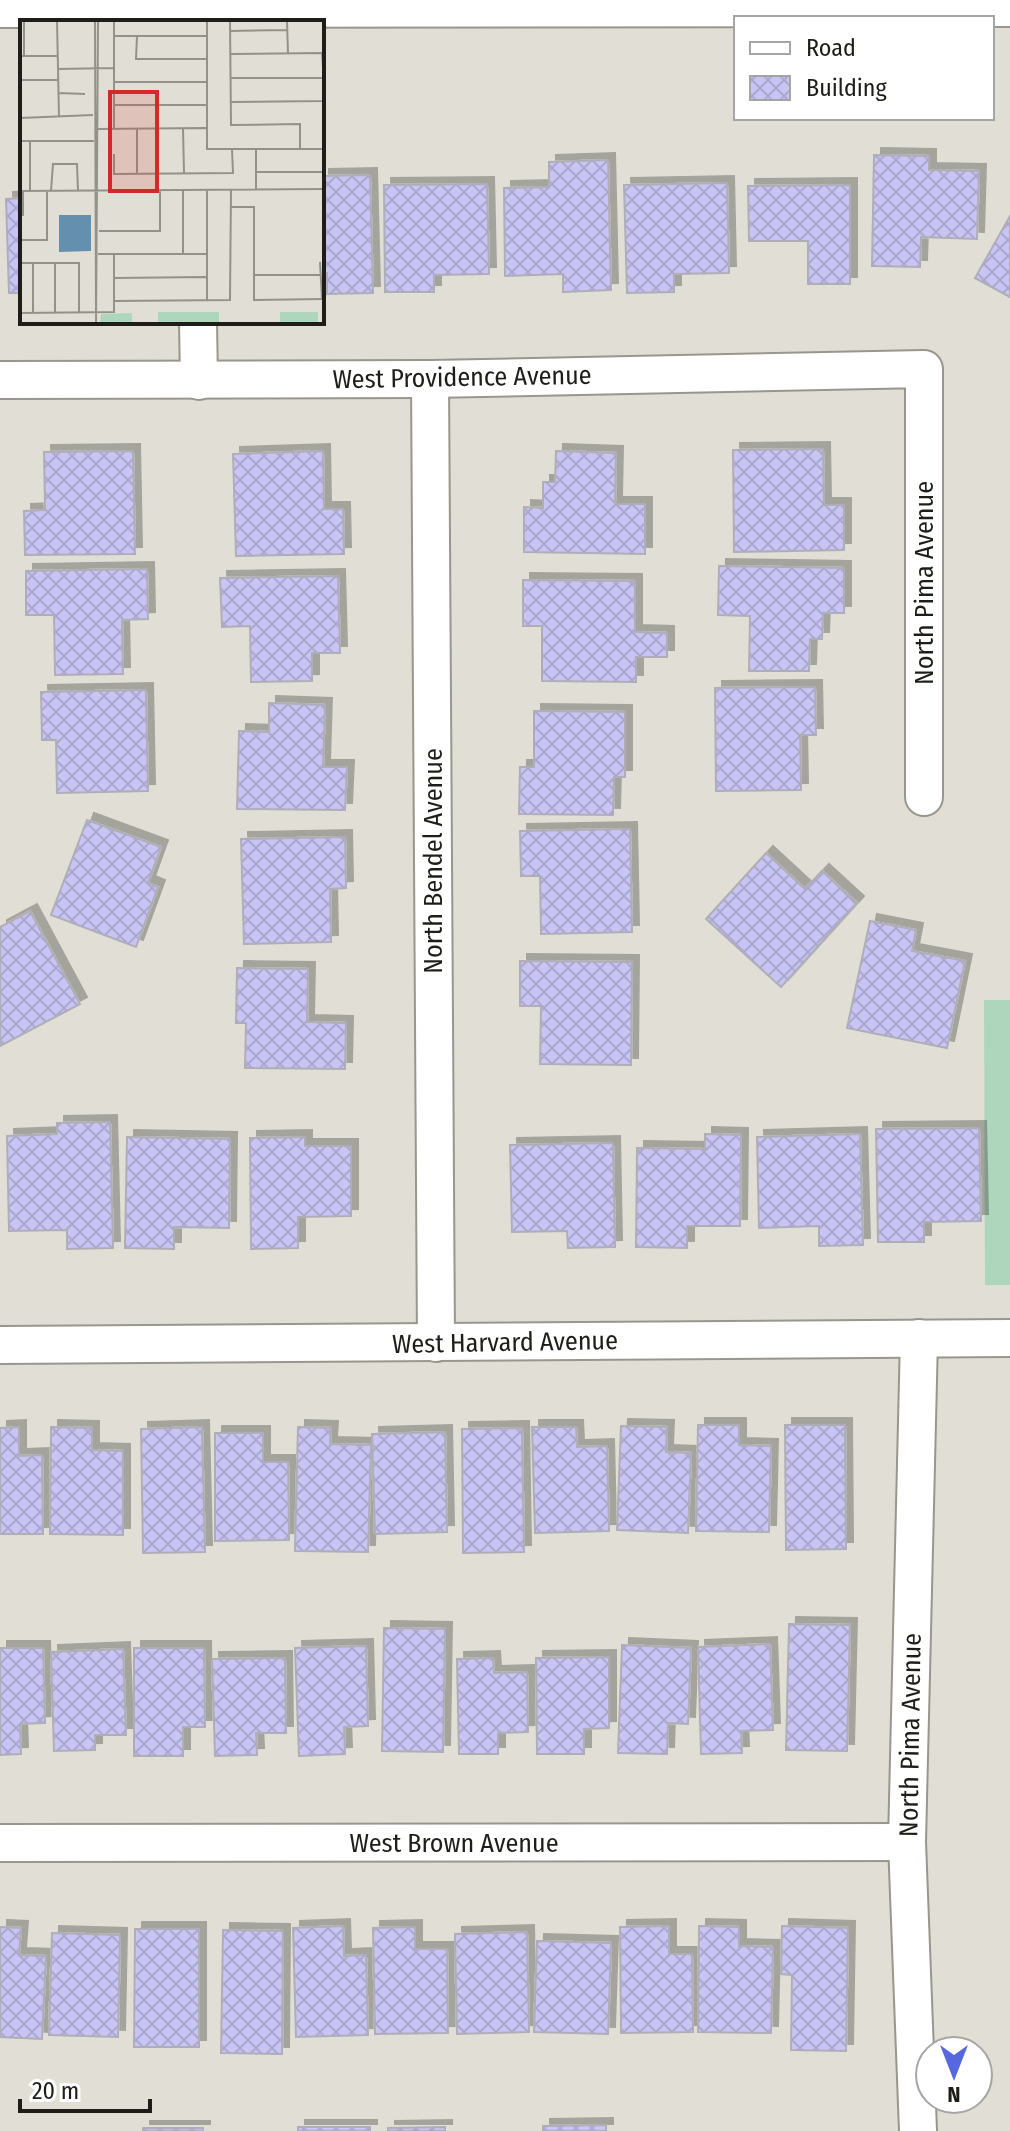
<svg xmlns="http://www.w3.org/2000/svg" width="1010" height="2131" font-family="'Fira Sans Condensed',sans-serif">
<style>
.green{fill:#add6bc}
.building{fill:url(#building-cross-hatch);stroke:#afaeb8;stroke-width:2;filter:url(#shadow)}
.lines{fill:none;stroke-linecap:round;stroke-linejoin:round}
.street-casing{stroke:#98968d;stroke-width:40}
.secondary-casing{stroke:#98968d;stroke-width:48}
.street{stroke:#fff;stroke-width:36}
.secondary{stroke:#fff;stroke-width:44}
.labels{text-anchor:middle;stroke-width:7;stroke-linejoin:round;paint-order:stroke}
.street-label{font-size:26px;fill:#1e1d19;stroke:#fff}
.inset-road{fill:none;stroke:#93918a;stroke-width:2}
.view{fill:#d62828;fill-opacity:0.15;stroke:#d62828;stroke-width:4}
.inset-edge{fill:none;stroke:#1e1d19;stroke-width:4}
</style>
<defs>
<pattern id="building-cross-hatch" width="8" height="8" patternUnits="userSpaceOnUse" patternTransform="scale(2)"><rect width="8" height="8" fill="#c8c4f3"/><path d="M0 0l8 8M0 8l8-8" fill="none" stroke="#aba8d0"/></pattern>
<filter id="shadow"><feDropShadow dx="7" dy="-7" stdDeviation="0" flood-color="#0004"/></filter>
</defs>
<rect width="100%" height="100%" fill="#e1dfd5"/>
<path class="green" d="M984 1000H1010V1285H985Z"/>
<g class="building">
<path d="M874 155 929 156V170L979 171 977 239 921 237 920 267 872 266Z"/>
<path d="M608 160 611 290 563 292V274L505 276 504 188 549 187V162Z"/>
<path d="M370 175 373 293 327 294V273H322V176Z"/>
<path d="M727 183 729 273 674 274V292L627 293 624 185Z"/>
<path d="M487 184 489 274 434 275V292H385L384 185Z"/>
<path d="M850 185V284H808V241H749L748 186Z"/>
<path d="M22 198V293H9L6 199Z"/>
<path d="M1010 216V297L975 278Z"/>
<path d="M823 449 824 505H844V550L734 552 733 450Z"/>
<path d="M133 451 135 554 25 555 24 511 45 510 44 452Z"/>
<path d="M323 451 324 509H343L344 554 236 556 233 454Z"/>
<path d="M556 451 616 453 615 504H645V554L524 552V507L543 508V482H555Z"/>
<path d="M719 566 844 568V613H823L822 639H810L809 671H749L750 616 718 615Z"/>
<path d="M147 569 148 619 122 620 123 674 55 675 54 615H26V571Z"/>
<path d="M338 576 340 653H312V681L251 682 250 626 222 627 220 578Z"/>
<path d="M523 580 635 581V632L667 633V657H636V682L542 681V626H523Z"/>
<path d="M815 687 816 735H800L801 790 716 791 715 688Z"/>
<path d="M146 690 148 791 57 793 56 740H42L41 692Z"/>
<path d="M269 703 325 705 323 767H347L345 810 237 809 239 731 269 732Z"/>
<path d="M534 711 625 712V777H614L613 815 519 814 520 767H534Z"/>
<path d="M87 820 161 847 148 883 158 887 136 947 51 915Z"/>
<path d="M630 829 632 932 541 934 540 876H521L520 831Z"/>
<path d="M345 837 346 888 330 889 331 942 244 944 241 839Z"/>
<path d="M766 853 805 889 822 871 857 903 781 987 706 919Z"/>
<path d="M30 911 80 1004 0 1046V927Z"/>
<path d="M870 921 916 930 912 951 965 961 947 1048 847 1028Z"/>
<path d="M520 961 632 962 631 1065 540 1064 541 1006H520Z"/>
<path d="M237 968 308 969 307 1022 346 1023 345 1069 245 1068 246 1023H236Z"/>
<path d="M110 1122 113 1248 67 1249V1230L9 1231 7 1136 57 1134V1123Z"/>
<path d="M979 1128 981 1221 924 1222V1242H878L876 1129Z"/>
<path d="M705 1134 741 1135 740 1226H687V1248L636 1247 637 1148 705 1149Z"/>
<path d="M860 1134 863 1245 819 1246V1226L759 1228 757 1137Z"/>
<path d="M127 1137 230 1139 229 1228 174 1227V1249L125 1248Z"/>
<path d="M305 1137V1146H351V1216L298 1217V1248L251 1249 250 1138Z"/>
<path d="M613 1143 615 1247 568 1248 567 1231 512 1232 510 1145Z"/>
<path d="M698 1425H739V1445L771 1446 769 1532 696 1531Z"/>
<path d="M785 1425H845L846 1549 786 1550Z"/>
<path d="M621 1426 667 1427 666 1452 691 1453 688 1533 617 1530Z"/>
<path d="M19 1427V1456L42 1455 43 1534H0V1428Z"/>
<path d="M51 1427 92 1428V1450L123 1451V1535L50 1534Z"/>
<path d="M202 1427 205 1552 143 1553 141 1429Z"/>
<path d="M298 1427 331 1428 330 1444 371 1445 368 1552 295 1551Z"/>
<path d="M532 1427H576L577 1447 607 1446 609 1531 535 1533Z"/>
<path d="M522 1428 524 1552 463 1553 462 1429Z"/>
<path d="M445 1432 447 1532 375 1534 372 1434Z"/>
<path d="M215 1433H263V1462H288L289 1540 215 1541Z"/>
<path d="M789 1624 850 1625 847 1751 786 1750Z"/>
<path d="M384 1628 445 1629 443 1752 382 1751Z"/>
<path d="M770 1644 773 1730 741 1731 742 1753 701 1754 698 1647Z"/>
<path d="M622 1645 691 1648 688 1724 668 1723 667 1754 618 1753Z"/>
<path d="M366 1646 368 1726 344 1727 345 1754 299 1756 295 1648Z"/>
<path d="M0 1648H43L45 1723 20 1724 21 1754 0 1755Z"/>
<path d="M134 1648H204L205 1727H183V1756H134Z"/>
<path d="M123 1649 126 1735H95V1750L54 1751 51 1652Z"/>
<path d="M609 1657V1728L584 1729V1754H537L536 1658Z"/>
<path d="M285 1658 286 1733H256L257 1755 215 1756 212 1659Z"/>
<path d="M493 1658 494 1673 527 1672 528 1732 498 1733V1754H459L457 1659Z"/>
<path d="M343 1926 344 1956 366 1955 368 2035 296 2037 293 1928Z"/>
<path d="M669 1926V1954H692L693 2032 621 2033 620 1927Z"/>
<path d="M699 1926 739 1927V1946L773 1947 771 2033 698 2032Z"/>
<path d="M782 1926 848 1928 846 2051 791 2050 792 1975 781 1974Z"/>
<path d="M0 1927 21 1928 19 1955 46 1956 42 2039 0 2037Z"/>
<path d="M415 1927V1949H447L448 2033 375 2034 373 1928Z"/>
<path d="M135 1929H199V2047H134Z"/>
<path d="M223 1930 283 1931 282 2054 221 2053Z"/>
<path d="M527 1932 529 2032 457 2034 455 1934Z"/>
<path d="M52 1933 120 1935 118 2037 49 2035Z"/>
<path d="M537 1941 611 1943 608 2034 534 2032Z"/>
<path d="M606 2125V2131H543V2126Z"/>
<rect x="298" y="2127" width="72" height="4"/>
<path d="M445 2127V2131H388V2128Z"/>
<rect x="143" y="2128" width="60" height="3"/>
</g>
<g class="lines">
<defs>
<g id="street">
<path d="M198 322 199 381"/>
<path d="M430 379 436 1343"/>
<path d="M0 380 430 379 924 369V797"/>
<path d="M0 1345 1010 1338"/>
<path d="M0 1843 907 1842"/>
<path d="M918 2131 907 1842 919 1338"/>
</g>
<path id="secondary" d="M0 5 1010 4"/>
</defs>
<use href="#street" class="street-casing"/>
<use href="#secondary" class="secondary-casing"/>
<use href="#street" class="street"/>
<use href="#secondary" class="secondary"/>
</g>
<g class="labels">
<g class="street-label">
<text transform="translate(462 377) rotate(-1)" y="9">West Providence Avenue</text>
<text transform="translate(924 583) rotate(-90)" y="9">North Pima Avenue</text>
<text transform="translate(433 861) rotate(-90)" y="9">North Bendel Avenue</text>
<text transform="translate(505 1342) rotate(-1)" y="9">West Harvard Avenue</text>
<text transform="translate(910 1735) rotate(-89)" y="9">North Pima Avenue</text>
<text x="454" y="1852">West Brown Avenue</text>
</g>
</g>
<g transform="translate(20 20)">
<rect width="304" height="304" fill="#e1dfd5"/>
<path d="M138 292H199V304H138ZM260 292H298V304H260ZM112 293V303L80 304 81 294Z" fill="#add6bc"/>
<path d="M39 195H71V231L39 232Z" fill="#658fae"/>
<path class="inset-road" d="M37 0 39 97M75 0 76 292M94 0V109M187 0V129H303M210 0 211 105 280 104V128M267 0 268 34M210 11 267 10M93 16H187M117 16 116 39H186M210 34 302 33 303 47V81L210 82M0 36H37M4 36V0M37 49 94 48M210 58H303M0 60H38M94 62H186M39 73 65 74M95 85H186M0 98 73 95M117 108V153M163 108 164 153M77 109 186 108M0 121H74M10 121V171M236 129V170M94 134V154L213 153 212 129M236 152H303L304 120M0 171 304 169M31 171 33 144H57L58 171M163 171V234M211 187H234V280L304 279M3 196V171M79 211H140V170M0 220H27V171M78 234H187M300 242 302 279M0 243H59V292M13 243V293M35 243V292M234 255H301M94 258 186 257M187 280V171M94 281 210 280 211 170M0 293 94 292V234M76 304 78 0"/>
<path class="view" d="M90 72H137V171H90Z"/>
<rect width="304" height="304" class="inset-edge"/>
</g>
<rect x="734" y="16" width="260" height="104" fill="#ffffff" stroke="#a5a5a3" stroke-width="2"/>
<rect x="750" y="42" width="40" height="12" fill="#ffffff" stroke="#a5a5a3" stroke-width="2"/>
<text x="806" y="56" font-size="24" fill="#1e1d19">Road</text>
<rect x="750" y="76" width="40" height="24" fill="url(#building-cross-hatch)" stroke="#a5a5a3" stroke-width="2"/>
<text x="806" y="96" font-size="24" fill="#1e1d19">Building</text>
<g transform="translate(954 2075) rotate(180)"><circle r="38" fill="#ffffff" stroke="#a5a5a3" stroke-width="2"/>
<path d="M0-6L14 30L0 20L-14 30Z" fill="#5767dd"/>
<text y="-12" font-size="22" font-weight="bold" text-anchor="middle" fill="#1e1d19">N</text>
</g>
<path d="M20 2099v12h130v-12" fill="none" stroke="#1e1d19" stroke-width="4"/>
<text x="32" y="2099" font-size="24" fill="#1e1d19" stroke="#ffffff" stroke-width="6" paint-order="stroke">20 m</text>
</svg>
